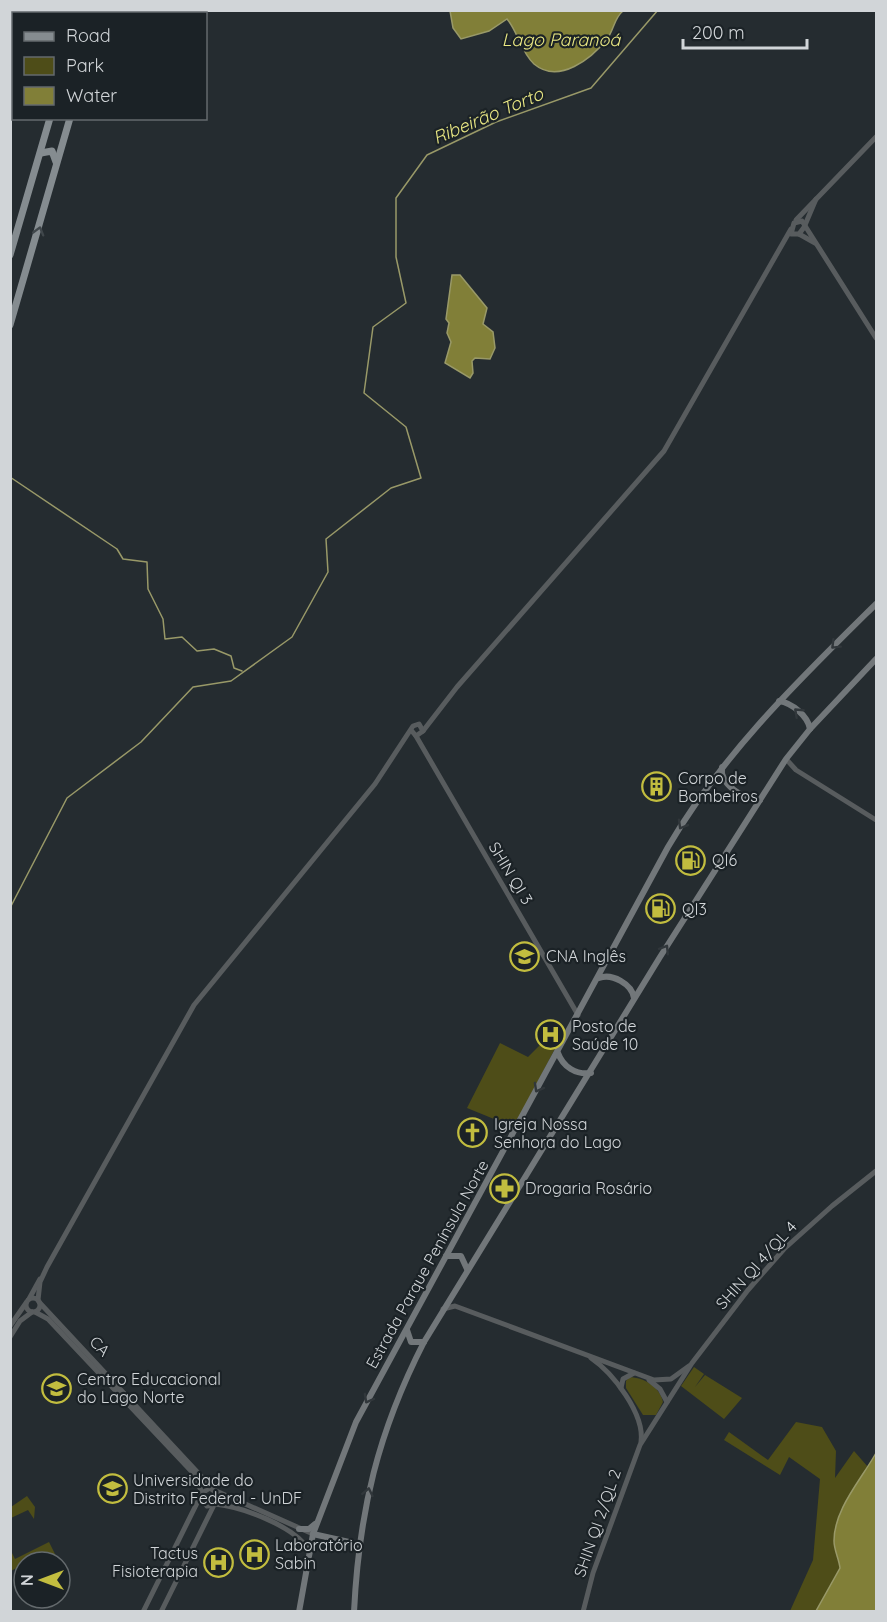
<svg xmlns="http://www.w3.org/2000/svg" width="887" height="1622" font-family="Quicksand,sans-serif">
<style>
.green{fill:#4e4d18}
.water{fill:#817f38;stroke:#999968;stroke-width:1.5}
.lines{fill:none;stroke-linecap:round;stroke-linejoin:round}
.stream{stroke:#999968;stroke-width:1.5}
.tertiary{stroke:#585c5e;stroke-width:5}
.secondary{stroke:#72777a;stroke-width:6}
.primary{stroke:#858c90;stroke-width:7}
.oneway{stroke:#40474b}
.oneway2{stroke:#31373b}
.labels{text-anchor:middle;stroke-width:4.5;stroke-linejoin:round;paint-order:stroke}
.poi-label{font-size:16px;fill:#d1d5d8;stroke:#1b2226;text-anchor:start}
.street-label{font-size:16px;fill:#d1d5d8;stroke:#1b2226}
.water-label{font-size:18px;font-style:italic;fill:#ebe984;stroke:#1b2226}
</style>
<rect width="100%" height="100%" fill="#252c30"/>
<g class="green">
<path d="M547 1038 559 1041 514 1127 467 1108 500 1043 528 1057Z"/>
<path d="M694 1367 704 1374 695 1387 705 1375 742 1398 724 1419 681 1386Z"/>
<path d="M629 1377C645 1378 659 1386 663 1402L656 1415H643L626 1388V1381Z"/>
<path d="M796 1422 822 1427 836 1451 835 1478 854 1451 868 1467 840 1512 834 1544 840 1568 816 1611H790L813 1560 820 1479 789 1457 780 1475 724 1440 729 1432 768 1460Z"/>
<path d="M27 1496 35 1507 34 1519 28 1510 11 1518V1507Z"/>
<path d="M49 1542 59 1562H24V1574L20 1566 11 1571V1551L15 1559Z"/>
</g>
<g class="water">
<path d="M450 11V10L623 11C614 18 614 30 607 39 592 58 559 85 534 64 521 52 518 32 507 19L489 31 461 39 453 28Z"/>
<path d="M452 275H460L487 308 483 324 493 332 495 348 490 359 475 358 472 361 473 373 470 378 445 363 451 342 447 333 449 323 446 319Z"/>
<path d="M876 1453V1611H816L840 1568C839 1559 834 1550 834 1541 834 1509 861 1480 876 1453Z"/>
</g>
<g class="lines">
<g class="stream">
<path d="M10 477 117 549 123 559 147 562 148 589 163 619 165 639 182 637 197 651 214 649 231 656 234 668 242 671"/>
<path d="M10 908 67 798 141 742 193 687 231 681 292 637 328 572 326 539 391 488 421 478 406 427 364 393 373 327 406 303 396 257V198L427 155 496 122 591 88 658 10"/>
</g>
<g class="tertiary">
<path d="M796 220 876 137"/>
<path d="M805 225 816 199"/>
<path d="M805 226 799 234H791L794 223 802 221 876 338"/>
<path d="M799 234 815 243"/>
<path d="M423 731 457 687 664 451 791 229"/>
<path d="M416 736 578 1015"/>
<path d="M786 759 796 770 876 820"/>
<circle cx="33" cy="1305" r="7"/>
<path d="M29 1299 40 1279"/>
<path d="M38 1300 40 1282 47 1267 194 1005 375 784 413 726 419 724 423 731 416 736 411 730"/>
<path d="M39 1302 213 1489"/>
<path d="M443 1309 455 1306 654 1380 671 1379 689 1366"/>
<path d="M35 1312 48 1319 194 1474 202 1493"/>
<path d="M10 1326 26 1303"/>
<path d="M10 1337 20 1321 32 1312"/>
<path d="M591 1358C613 1373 645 1414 641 1442"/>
<path d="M649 1380 660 1389 667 1402"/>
<path d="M621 1388 623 1379 634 1373"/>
<path d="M216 1491 313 1534"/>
<path d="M215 1504C243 1507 294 1526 309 1550"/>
<path d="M143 1612 202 1493 210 1488 218 1494V1500L214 1505 207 1506 201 1499"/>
<path d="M161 1612 214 1505"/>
<path d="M583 1612 593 1573 640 1445 692 1363 748 1290 784 1249 832 1206 876 1171"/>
</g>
<g class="secondary">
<path d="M779 701C792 703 808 716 810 729"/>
<path d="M722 767C719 784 744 800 760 800"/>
<path d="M599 978C612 973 632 984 634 998"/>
<path d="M558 1053C563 1067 576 1075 591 1073"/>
<path d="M446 1256H461L467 1269"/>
<path d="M407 1330 411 1342H424"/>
<path d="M299 1529H309L315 1524"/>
<path d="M313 1534 349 1542 358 1549"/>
<path d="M299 1612 313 1534 356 1422 668 847C723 753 800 679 876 604"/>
<path d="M354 1612C359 1511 378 1432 424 1342L660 957 786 759 810 729 876 659"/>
</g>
<g class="primary">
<path d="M80 14 81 10"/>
<path d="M100 14 101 10"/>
<path d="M41 153 52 151 56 162"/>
<path d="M10 255 50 118"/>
<path d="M10 325 70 118"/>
</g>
</g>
<defs><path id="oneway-chevron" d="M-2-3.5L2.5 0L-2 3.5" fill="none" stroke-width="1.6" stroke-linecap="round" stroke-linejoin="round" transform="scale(1.5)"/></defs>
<use class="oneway" href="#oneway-chevron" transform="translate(39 231) rotate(-74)"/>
<g class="oneway2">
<use href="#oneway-chevron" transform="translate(835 645) rotate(135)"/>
<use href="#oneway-chevron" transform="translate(798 712) rotate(-137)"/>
<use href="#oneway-chevron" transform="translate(682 825) rotate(120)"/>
<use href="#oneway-chevron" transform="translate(665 949) rotate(-58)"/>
<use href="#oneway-chevron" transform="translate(538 1088) rotate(119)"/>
<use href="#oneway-chevron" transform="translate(368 1399) rotate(119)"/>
<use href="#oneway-chevron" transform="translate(368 1492) rotate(-78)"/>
</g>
<defs>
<symbol id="building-ring" viewBox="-11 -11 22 22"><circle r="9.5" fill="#1b2226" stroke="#c2bd3f" stroke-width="1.5"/><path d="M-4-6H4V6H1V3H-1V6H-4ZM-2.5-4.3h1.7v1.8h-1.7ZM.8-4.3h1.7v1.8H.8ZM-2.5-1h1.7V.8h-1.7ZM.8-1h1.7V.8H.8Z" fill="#c2bd3f"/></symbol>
<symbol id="fuel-ring" viewBox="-11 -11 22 22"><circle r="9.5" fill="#1b2226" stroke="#c2bd3f" stroke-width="1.5"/><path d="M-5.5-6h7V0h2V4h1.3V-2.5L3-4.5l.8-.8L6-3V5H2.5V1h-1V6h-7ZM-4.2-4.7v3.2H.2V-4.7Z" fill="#c2bd3f"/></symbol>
<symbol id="school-ring" viewBox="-11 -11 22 22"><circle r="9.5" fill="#1b2226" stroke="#c2bd3f" stroke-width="1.5"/><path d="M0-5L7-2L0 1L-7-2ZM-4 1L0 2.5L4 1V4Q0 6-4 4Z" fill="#c2bd3f"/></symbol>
<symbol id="hospital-ring" viewBox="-11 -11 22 22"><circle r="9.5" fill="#1b2226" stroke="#c2bd3f" stroke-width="1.5"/><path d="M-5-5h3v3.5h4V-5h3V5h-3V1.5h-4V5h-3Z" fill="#c2bd3f"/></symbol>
<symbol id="church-ring" viewBox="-11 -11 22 22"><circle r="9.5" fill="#1b2226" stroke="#c2bd3f" stroke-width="1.5"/><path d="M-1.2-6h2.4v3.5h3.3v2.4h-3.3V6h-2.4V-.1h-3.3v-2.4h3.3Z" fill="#c2bd3f"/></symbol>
<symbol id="pharmacy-ring" viewBox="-11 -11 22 22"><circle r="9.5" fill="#1b2226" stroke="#c2bd3f" stroke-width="1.5"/><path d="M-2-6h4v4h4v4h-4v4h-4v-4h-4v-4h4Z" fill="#c2bd3f"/></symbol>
<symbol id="university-ring" viewBox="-11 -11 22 22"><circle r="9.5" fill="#1b2226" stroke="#c2bd3f" stroke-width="1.5"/><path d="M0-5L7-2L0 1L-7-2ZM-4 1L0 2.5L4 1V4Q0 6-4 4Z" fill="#c2bd3f"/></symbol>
</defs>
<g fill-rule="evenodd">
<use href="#building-ring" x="640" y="770" width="33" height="33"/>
<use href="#fuel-ring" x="674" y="844" width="33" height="33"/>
<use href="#fuel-ring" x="644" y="892" width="33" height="33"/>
<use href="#school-ring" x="508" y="940" width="33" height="33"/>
<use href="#hospital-ring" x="534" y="1018" width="33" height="33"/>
<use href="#church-ring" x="456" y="1116" width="33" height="33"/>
<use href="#pharmacy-ring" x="488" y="1172" width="33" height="33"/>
<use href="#school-ring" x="40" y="1372" width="33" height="33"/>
<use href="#university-ring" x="96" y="1472" width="33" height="33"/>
<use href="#hospital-ring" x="238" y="1538" width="33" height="33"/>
<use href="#hospital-ring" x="202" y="1546" width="33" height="33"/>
</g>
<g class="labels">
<g class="poi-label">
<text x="678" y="784">Corpo de<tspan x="678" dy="18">Bombeiros</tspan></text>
<text x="712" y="866">QI6</text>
<text x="682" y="915">QI3</text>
<text x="546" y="962">CNA Inglês</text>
<text x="572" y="1032">Posto de<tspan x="572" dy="18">Saúde 10</tspan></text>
<text x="494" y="1130">Igreja Nossa<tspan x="494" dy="18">Senhora do Lago</tspan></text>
<text x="525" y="1194">Drogaria Rosário</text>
<text x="77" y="1385">Centro Educacional<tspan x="77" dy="18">do Lago Norte</tspan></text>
<text x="133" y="1486">Universidade do<tspan x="133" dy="18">Distrito Federal - UnDF</tspan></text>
<text x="275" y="1551">Laboratório<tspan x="275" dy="18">Sabin</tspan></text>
<text x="198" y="1559" text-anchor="end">Tactus<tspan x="198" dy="18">Fisioterapia</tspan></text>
</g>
<g class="street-label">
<text transform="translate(511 873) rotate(59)" y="6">SHIN QI 3</text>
<text transform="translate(427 1264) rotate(-61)" y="6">Estrada Parque Península Norte</text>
<text transform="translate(756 1265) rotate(-48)" y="6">SHIN QI 4/QL 4</text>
<text transform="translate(100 1346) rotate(47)" y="6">CA</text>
<text transform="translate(597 1523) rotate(-71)" y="6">SHIN QI 2/QL 2</text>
</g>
<g class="water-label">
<text x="561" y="46">Lago Paranoá</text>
<text transform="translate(488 116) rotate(-23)" y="6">Ribeirão Torto</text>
</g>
</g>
<rect width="887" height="1622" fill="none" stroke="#d1d5d8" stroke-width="24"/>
<rect x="12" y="12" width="195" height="108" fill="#1b2226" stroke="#646a6d" stroke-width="1.5"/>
<rect x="24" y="32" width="30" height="9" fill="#858c90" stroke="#646a6d" stroke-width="1.5"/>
<text x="66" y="42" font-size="18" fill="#d1d5d8">Road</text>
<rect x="24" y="57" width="30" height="18" fill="#4e4d18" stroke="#646a6d" stroke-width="1.5"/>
<text x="66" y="72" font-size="18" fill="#d1d5d8">Park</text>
<rect x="24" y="87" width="30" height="18" fill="#817f38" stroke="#646a6d" stroke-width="1.5"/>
<text x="66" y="102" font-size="18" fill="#d1d5d8">Water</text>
<g transform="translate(42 1580) rotate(270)"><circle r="28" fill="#1b2226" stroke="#646a6d" stroke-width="1.5"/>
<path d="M0-4.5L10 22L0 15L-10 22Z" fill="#c2bd3f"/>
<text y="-9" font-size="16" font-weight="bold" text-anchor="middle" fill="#d1d5d8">N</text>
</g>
<path d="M683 39v9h124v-9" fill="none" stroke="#d1d5d8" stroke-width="3"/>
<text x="692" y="39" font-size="18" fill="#d1d5d8" stroke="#1b2226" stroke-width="4.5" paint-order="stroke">200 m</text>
</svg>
